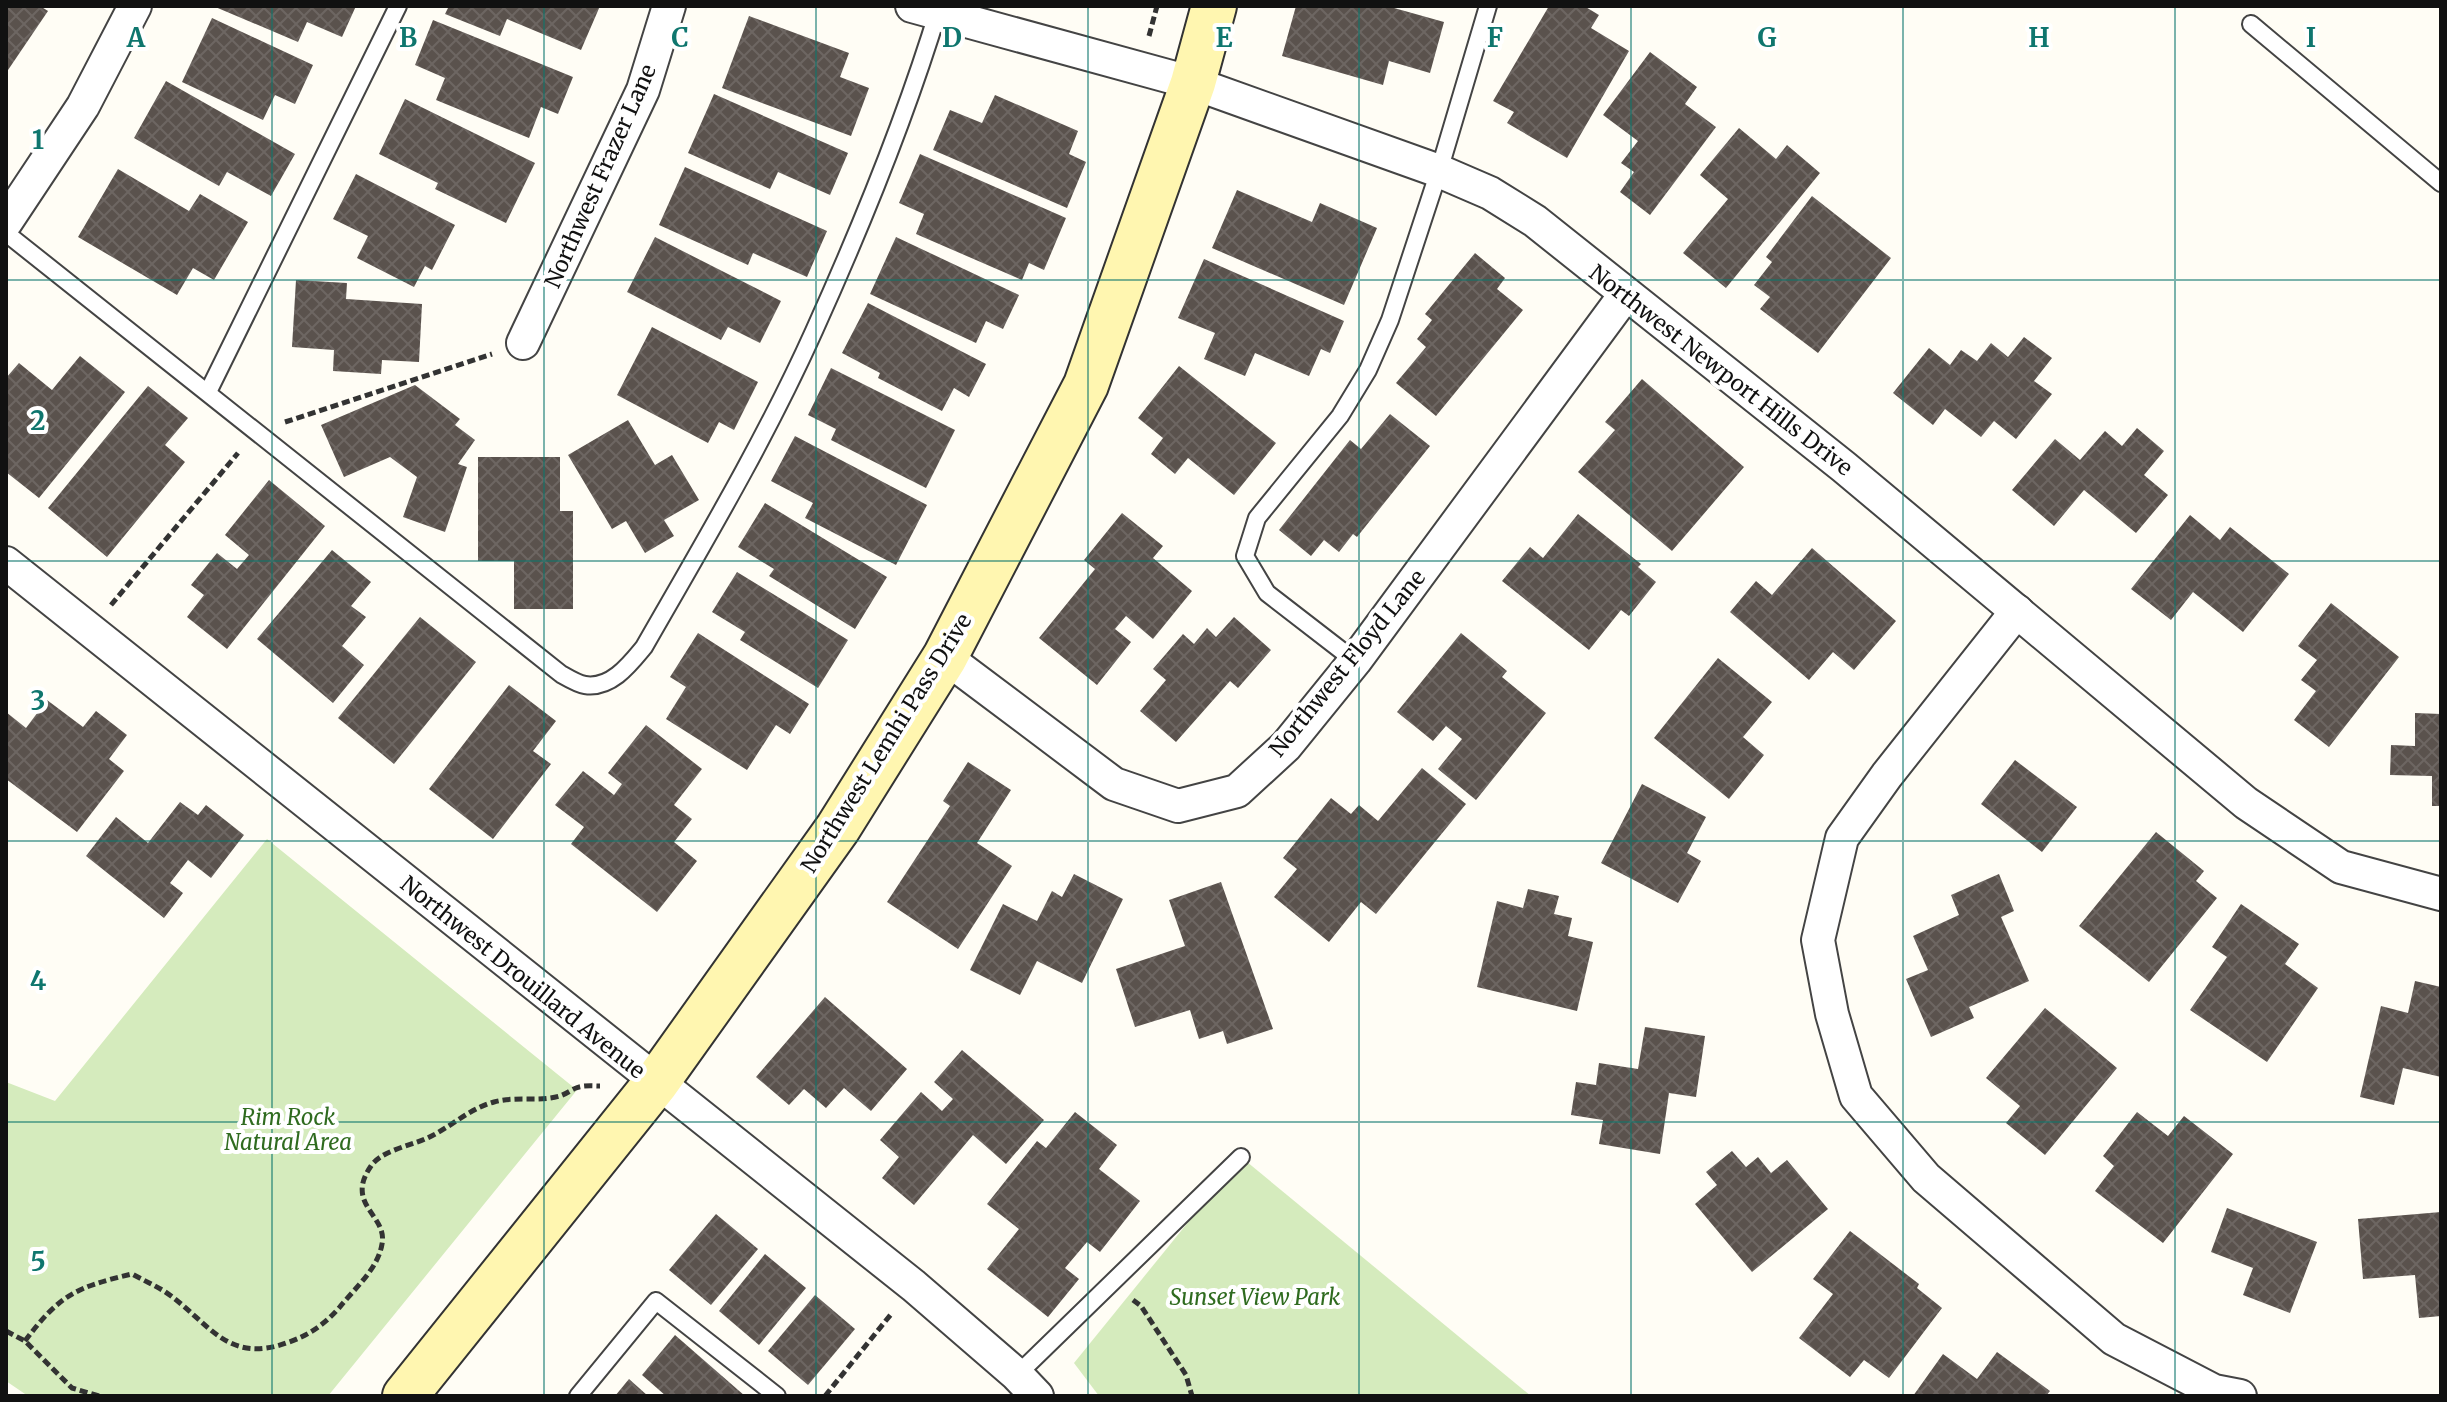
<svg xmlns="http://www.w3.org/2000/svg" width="2447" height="1402" font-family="Merriweather,serif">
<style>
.park{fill:#d5ebbd}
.building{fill:url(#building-cross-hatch)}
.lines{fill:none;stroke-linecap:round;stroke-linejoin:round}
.lane-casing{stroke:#444;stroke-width:20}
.street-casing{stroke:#444;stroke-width:36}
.secondary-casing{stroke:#333;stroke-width:48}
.path{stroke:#333;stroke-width:5;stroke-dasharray:8 4;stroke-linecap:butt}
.lane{stroke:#fff;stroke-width:16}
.street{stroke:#fff;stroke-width:32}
.secondary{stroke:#fff6b0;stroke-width:44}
.grid{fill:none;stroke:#0f766e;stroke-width:2;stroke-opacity:0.55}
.labels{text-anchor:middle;stroke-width:8;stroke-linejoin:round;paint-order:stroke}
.street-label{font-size:22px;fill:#111;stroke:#fff}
.park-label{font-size:22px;font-style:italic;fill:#2f6b1f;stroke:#fff}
.grid-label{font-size:26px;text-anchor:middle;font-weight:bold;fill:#0f766e;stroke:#fff;stroke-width:8;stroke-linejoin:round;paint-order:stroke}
</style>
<defs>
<pattern id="building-cross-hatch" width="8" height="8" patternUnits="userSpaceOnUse" patternTransform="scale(2)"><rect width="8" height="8" fill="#5a524d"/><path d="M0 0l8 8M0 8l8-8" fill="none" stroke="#6d6662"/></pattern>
</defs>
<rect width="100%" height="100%" fill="#fffdf5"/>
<g class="park">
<path d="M267 839 577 1090 328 1396H28L6 1381V1082L55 1101Z"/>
<path d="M1241 1157 1531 1396H1099L1074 1363Z"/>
</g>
<g class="building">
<path d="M6 6H40L48 11 6 73Z"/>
<path d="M213 6H356L342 37 307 22 298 42Z"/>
<path d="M449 6H600L581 50 507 19 500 36 445 14Z"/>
<path d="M1296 6H1387L1444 22 1430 73 1389 61 1383 85 1282 56Z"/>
<path d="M1549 6H1584L1599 15 1591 28 1629 51 1567 158 1507 123 1514 112 1493 101Z"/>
<path d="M749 16 849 53 840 77 869 88 851 136 722 88Z"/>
<path d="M212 18 313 65 295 104 275 95 263 120 182 82Z"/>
<path d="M433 20 573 77 558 114 541 107 529 138 436 100 445 78 415 65Z"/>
<path d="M1650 52 1697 87 1685 104 1716 127 1650 215 1620 192 1634 172 1621 163 1638 141 1603 115Z"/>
<path d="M166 81 295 154 271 196 227 172 219 186 134 138Z"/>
<path d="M714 94 848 153 830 195 778 172 770 189 688 153Z"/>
<path d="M995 95 1078 131 1069 154 1086 162 1067 208 933 150 950 110 982 123Z"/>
<path d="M405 99 535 163 506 223 435 189 438 183 379 154Z"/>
<path d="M1739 128 1776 159 1787 145 1820 173 1726 288 1683 253 1728 199 1700 175Z"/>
<path d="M920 154 1066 218 1044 270 1029 263 1022 280 916 234 924 214 899 203Z"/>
<path d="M685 167 827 231 807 277 753 253 748 265 659 225Z"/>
<path d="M118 169 189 211 200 194 248 222 214 280 193 268 177 295 78 237Z"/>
<path d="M356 174 455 225 432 270 425 266 414 287 357 258 368 236 333 219Z"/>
<path d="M1237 190 1312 222 1320 203 1377 228 1344 305 1212 248Z"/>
<path d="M1812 196 1891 258 1818 353 1760 309 1770 297 1754 285 1772 262 1766 257Z"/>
<path d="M655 237 781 301 760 343 728 327 721 340 627 292Z"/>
<path d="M896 237 1019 295 1003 329 986 321 976 343 870 294Z"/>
<path d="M1475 253 1505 278 1497 289 1523 310 1436 416 1396 383 1426 347 1417 339 1432 320 1425 314Z"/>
<path d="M1204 259 1344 321 1330 353 1321 349 1309 376 1255 353 1245 376 1204 359 1215 333 1178 318Z"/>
<path d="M296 280 347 283 346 299 422 304 419 362 382 360 381 374 333 371 334 350 292 347Z"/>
<path d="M868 303 986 364 969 397 954 388 942 411 878 378 880 373 842 353Z"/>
<path d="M652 327 758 382 734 430 719 422 708 443 617 395Z"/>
<path d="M2024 337 2052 358 2034 381 2052 394 2016 439 1994 421 1981 437 1945 409 1933 425 1893 393 1929 348 1950 365 1961 350 1977 361 1991 343 2008 357Z"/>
<path d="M80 356 125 392 39 498 6 472V378L19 363 52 390Z"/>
<path d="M1179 366 1276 443 1234 495 1188 458 1175 474 1151 454 1163 438 1138 418Z"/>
<path d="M831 368 955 430 926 488 831 440 836 429 808 415Z"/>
<path d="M1642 379 1744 467 1672 551 1578 472 1615 430 1605 422Z"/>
<path d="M415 385 460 419 455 425 475 440 458 464 467 467 445 532 403 517 417 477 390 457 344 477 321 425Z"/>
<path d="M148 386 188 418 165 445 185 462 107 557 48 508Z"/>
<path d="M1390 414 1430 446 1357 537 1353 534 1339 552 1324 540 1311 556 1279 530 1350 440 1361 449Z"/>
<path d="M628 420 655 465 672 455 699 500 664 520 674 536 645 553 626 521 612 529 568 455Z"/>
<path d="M2137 428 2164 451 2144 475 2168 495 2136 533 2084 490 2054 526 2012 490 2055 439 2080 460 2105 431 2122 446Z"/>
<path d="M795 436 927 505 896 565 805 518 813 503 771 481Z"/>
<path d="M478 457H560V511H573V609H514V561H478Z"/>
<path d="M269 480 325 526 227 649 187 617 204 595 191 585 217 553 237 569 249 555 225 535Z"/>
<path d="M765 503 887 577 855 629 769 576 774 569 738 547Z"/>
<path d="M1122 513 1163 546 1153 558 1192 591 1153 639 1126 616 1115 629 1131 642 1097 685 1039 638 1095 569 1084 560Z"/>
<path d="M1578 514 1641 564 1638 567 1656 582 1629 616 1621 610 1589 650 1502 581 1530 547 1543 558Z"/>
<path d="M2190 515 2220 540 2230 527 2289 574 2243 632 2193 592 2171 620 2131 589Z"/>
<path d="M1812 548 1896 621 1854 670 1833 652 1809 680 1730 612 1756 581 1772 595Z"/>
<path d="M332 550 371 582 351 606 366 617 342 646 364 665 333 703 257 639Z"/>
<path d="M737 572 848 640 818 688 740 640 745 632 712 612Z"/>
<path d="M2331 603 2399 657 2329 747 2294 720 2316 691 2301 680 2317 660 2298 646Z"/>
<path d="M420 617 476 662 394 764 338 718Z"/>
<path d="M1234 617 1271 650 1238 688 1230 681 1176 742 1140 711 1166 680 1153 669 1183 634 1194 644 1207 628 1216 637Z"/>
<path d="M698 633 809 704 790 734 776 725 747 770 666 719 686 687 670 677Z"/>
<path d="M1461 633 1507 671 1502 677 1546 713 1476 800 1438 769 1462 739 1446 726 1433 741 1397 712Z"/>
<path d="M1718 658 1772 702 1743 737 1764 755 1729 799 1654 738Z"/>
<path d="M509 685 556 721 533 751 551 764 493 839 429 789Z"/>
<path d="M47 700 83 727 96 711 127 735 109 759 124 771 77 832 6 779V712L26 728Z"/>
<path d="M2415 713 2441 714V806H2432V776L2390 775 2391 745 2415 746Z"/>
<path d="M646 725 702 769 674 805 692 819 674 842 697 861 657 912 571 844 584 827 555 805 583 771 614 795 622 784 608 773Z"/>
<path d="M2015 760 2077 807 2042 852 1981 804Z"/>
<path d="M968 762 1011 790 977 843 1012 866 958 949 887 902 950 806 943 801Z"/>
<path d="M1422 768 1466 804 1376 914 1361 902 1329 942 1274 897 1297 869 1283 858 1331 798 1351 814 1359 805 1378 821Z"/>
<path d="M1642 784 1706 817 1687 853 1701 861 1678 903 1601 863Z"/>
<path d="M180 802 198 815 206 805 244 835 211 878 188 860 170 883 183 893 164 918 86 856 116 817 148 843Z"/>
<path d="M2156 832 2204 871 2196 881 2217 898 2149 982 2079 926Z"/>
<path d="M1074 874 1123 899 1082 983 1037 961 1020 995 970 970 1003 904 1037 921 1052 891 1062 897Z"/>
<path d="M1999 874 2014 911 2001 917 2029 981 1969 1007 1974 1018 1931 1037 1906 979 1928 970 1913 936 1959 915 1951 895Z"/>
<path d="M1221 882 1273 1029 1227 1044 1223 1031 1199 1039 1190 1010 1135 1027 1116 969 1185 946 1169 900Z"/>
<path d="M1528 889 1559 896 1554 914 1572 918 1568 936 1593 942 1577 1011 1477 987 1497 901 1523 908Z"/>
<path d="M2241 904 2299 944 2285 964 2318 988 2267 1062 2190 1010 2227 957 2212 947Z"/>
<path d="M2415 981 2441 987V1077L2403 1068 2394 1105 2360 1097 2381 1006 2408 1013Z"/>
<path d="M825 997 907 1069 871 1111 844 1088 826 1108 804 1089 789 1105 756 1077Z"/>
<path d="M2045 1008 2117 1068 2045 1155 2006 1123 2020 1106 1986 1078Z"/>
<path d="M1645 1027 1705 1036 1696 1097 1669 1093 1660 1154 1599 1144 1603 1120 1571 1115 1576 1082 1596 1085 1599 1063 1638 1069Z"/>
<path d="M962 1050 1044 1120 1006 1164 973 1135 914 1205 882 1178 899 1157 880 1140 921 1092 942 1111 953 1099 934 1082Z"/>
<path d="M1075 1112 1117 1145 1099 1169 1140 1201 1100 1252 1087 1242 1065 1268 1079 1279 1048 1317 987 1269 1019 1229 987 1204 1037 1141 1046 1148Z"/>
<path d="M2137 1112 2168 1136 2184 1116 2233 1154 2163 1243 2095 1191 2114 1166 2103 1156Z"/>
<path d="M1732 1151 1746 1167 1758 1157 1771 1173 1787 1160 1828 1209 1752 1272 1695 1204 1717 1185 1706 1172Z"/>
<path d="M2227 1208 2317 1242 2290 1313 2243 1295 2253 1268 2211 1252Z"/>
<path d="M2441 1212V1316L2419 1318 2415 1275 2363 1279 2358 1219Z"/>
<path d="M716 1214 758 1249 711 1305 669 1270Z"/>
<path d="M1850 1231 1919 1284 1917 1288 1942 1308 1889 1378 1864 1360 1850 1377 1799 1338 1833 1294 1813 1279Z"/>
<path d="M765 1254 806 1288 759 1345 719 1311Z"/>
<path d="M815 1295 855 1329 808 1385 768 1351Z"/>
<path d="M675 1335 745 1396H666L642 1375Z"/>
<path d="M1997 1352 2050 1391 2046 1396H1913L1943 1354 1977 1379Z"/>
<path d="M629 1379 648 1396H615Z"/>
</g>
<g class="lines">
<defs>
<g id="lane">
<path d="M2251 24 2441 183"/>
<path d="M6 233 561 674C568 678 578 684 585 685 611 689 630 664 644 647 703 544 765 440 814 331 861 227 906 117 939 8"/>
<path d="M208 392 398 6"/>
<path d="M1355 661 1267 593 1245 556 1257 518 1340 416 1368 370 1390 320 1439 171 1488 6"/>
<path d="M1017 1375 1241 1157"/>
<path d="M578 1396 656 1301 777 1396"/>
</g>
<g id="street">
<path d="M912 6 1193 83 1439 171 1490 193 1535 221 1844 467 2246 803 2341 867 2441 894"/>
<path d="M6 222 83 106 135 6"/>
<path d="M523 343 643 90 669 6"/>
<path d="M6 563 914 1286 1017 1375 1037 1396"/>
<path d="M2017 611 1887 775 1842 838 1818 940 1832 1014 1856 1096 1926 1178 2114 1339 2214 1391 2240 1396"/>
<path d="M945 657 1114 784 1178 806 1237 791 1286 746 1355 661 1625 295"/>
</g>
<path id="secondary" d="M405 1396 656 1083 838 828 945 657 1086 385 1193 83 1214 6"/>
</defs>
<use href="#lane" class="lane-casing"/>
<use href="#street" class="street-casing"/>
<use href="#secondary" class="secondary-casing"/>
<g class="path">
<path d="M1149 36 1157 6"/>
<path d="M285 422 492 354"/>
<path d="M111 605 238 453"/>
<path d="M1133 1300 1141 1306 1186 1375 1192 1396"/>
<path d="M6 1331 25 1341 72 1388 99 1396"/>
<path d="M25 1341C60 1294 77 1287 132 1274 143 1280 154 1285 164 1291 209 1321 226 1366 289 1342 309 1335 325 1324 339 1308 354 1289 378 1269 382 1244 388 1215 344 1205 371 1166 381 1151 409 1146 425 1139 449 1129 468 1109 494 1102 515 1096 539 1102 560 1096 566 1094 571 1090 576 1088 583 1085 593 1086 600 1086"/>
<path d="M825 1396 892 1313"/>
</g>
<use href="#lane" class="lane"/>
<use href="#street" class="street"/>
<use href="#secondary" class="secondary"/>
</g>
<path class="grid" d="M272 6V1396M544 6V1396M816 6V1396M1088 6V1396M1359 6V1396M1631 6V1396M1903 6V1396M2175 6V1396M6 280H2441M6 561H2441M6 841H2441M6 1122H2441"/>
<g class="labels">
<g class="street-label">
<text transform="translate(600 176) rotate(-66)" y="8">Northwest Frazer Lane</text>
<text transform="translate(1721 370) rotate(38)" y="8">Northwest Newport Hills Drive</text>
<text transform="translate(1347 663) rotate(-51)" y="8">Northwest Floyd Lane</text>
<text transform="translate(886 743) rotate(-58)" y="8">Northwest Lemhi Pass Drive</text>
<text transform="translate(523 977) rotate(39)" y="8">Northwest Drouillard Avenue</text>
</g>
<g class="park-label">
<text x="288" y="1125">Rim Rock<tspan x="288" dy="25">Natural Area</tspan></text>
<text x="1255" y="1305">Sunset View Park</text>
</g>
</g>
<g class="grid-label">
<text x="136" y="47">A</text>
<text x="408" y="47">B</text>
<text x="680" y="47">C</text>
<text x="952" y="47">D</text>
<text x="1224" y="47">E</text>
<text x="1495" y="47">F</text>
<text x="1767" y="47">G</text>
<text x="2039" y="47">H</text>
<text x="2311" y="47">I</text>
<text x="38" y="149">1</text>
<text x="38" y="430">2</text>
<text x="38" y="710">3</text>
<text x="38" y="990">4</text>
<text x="38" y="1271">5</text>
</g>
<rect width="2447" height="1402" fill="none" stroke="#111111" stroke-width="16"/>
</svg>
